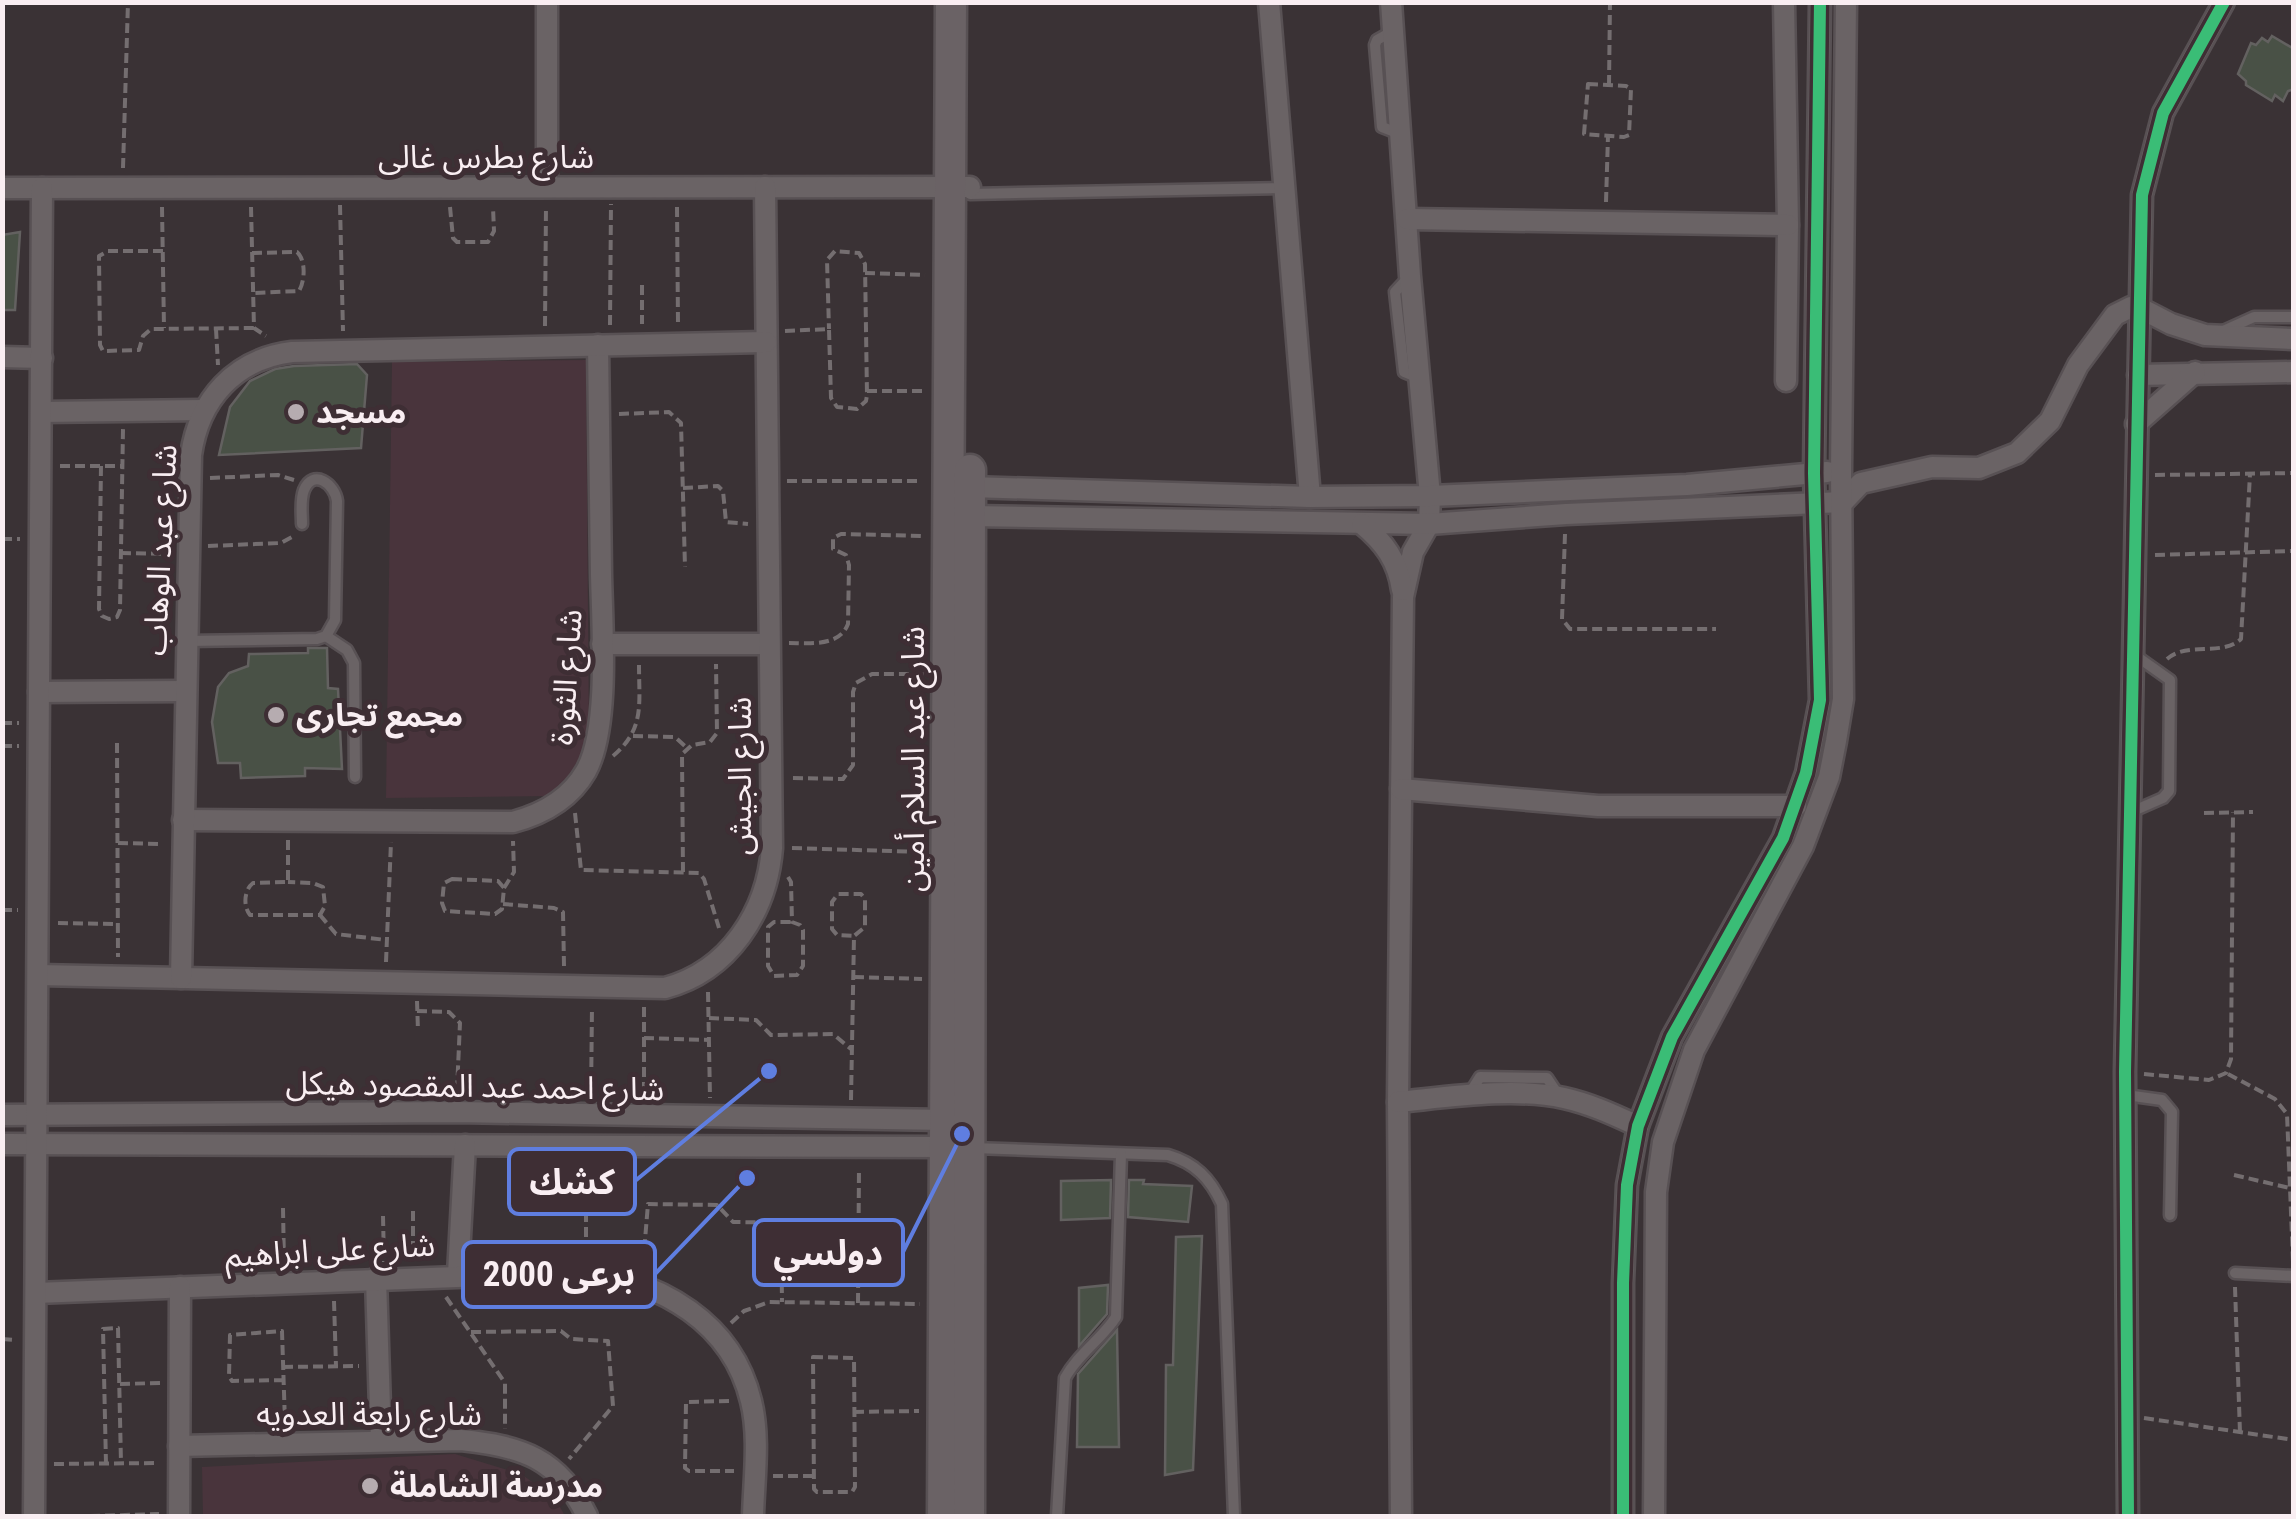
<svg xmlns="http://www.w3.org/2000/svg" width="2296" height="1519" font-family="'Roboto Condensed','Noto Sans Arabic',sans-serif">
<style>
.built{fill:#49343c}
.building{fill:#495146;stroke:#636160;stroke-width:2.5}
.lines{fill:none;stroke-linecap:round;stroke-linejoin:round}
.lane-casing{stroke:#585154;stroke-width:15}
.street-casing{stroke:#585154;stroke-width:25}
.secondary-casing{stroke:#585154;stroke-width:35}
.path{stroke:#746e70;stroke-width:4;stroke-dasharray:10 5;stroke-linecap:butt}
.lane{stroke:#6a6365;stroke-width:10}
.street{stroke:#6a6365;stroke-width:20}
.secondary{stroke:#6a6265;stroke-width:30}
.cycleway-casing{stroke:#3e2e34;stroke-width:19}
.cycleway{stroke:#3abd76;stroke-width:12}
.poi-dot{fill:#b6acb0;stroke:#3e2e34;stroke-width:4}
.labels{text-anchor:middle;stroke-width:10;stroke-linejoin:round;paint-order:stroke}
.street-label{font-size:32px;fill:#f9eef2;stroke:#3e2e34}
.poi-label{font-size:32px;font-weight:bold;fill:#f9eef2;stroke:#3e2e34;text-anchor:start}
.leader{fill:none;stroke:#5f7ee0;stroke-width:4}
.callout-dot{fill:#5f7ee0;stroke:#3e2e34;stroke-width:4}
.callout{fill:#3e2e34;stroke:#5f7ee0;stroke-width:4}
.callout-label{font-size:35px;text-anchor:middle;font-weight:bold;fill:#f9eef2}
</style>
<rect width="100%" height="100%" fill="#3a3235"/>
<g class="built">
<path d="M586 360 589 739 581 770 551 796 386 798 392 362Z"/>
<path d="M455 1454 521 1474 555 1498 565 1516H203L202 1467Z"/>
</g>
<g class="building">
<path d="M2272 36 2294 49V89L2288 91 2283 101 2275 95 2272 101 2246 85V81L2238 74 2251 43 2256 45 2262 38 2268 42Z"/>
<path d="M20 232 15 310H2V235Z"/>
<path d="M357 364 367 375 361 448 219 455 230 407 250 381 275 369 294 366Z"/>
<path d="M308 648H327L328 688 338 689 342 769 305 768V776L241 778 240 763H218L212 722 218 687 229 673 248 666 249 654 308 653Z"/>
<path d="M1111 1180 1110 1218 1061 1220V1181Z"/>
<path d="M1129 1180H1144L1143 1184 1192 1186 1188 1222 1128 1217Z"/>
<path d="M1202 1236 1193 1470 1165 1475 1166 1365H1173L1176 1237Z"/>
<path d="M1108 1285 1107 1314 1079 1346V1288Z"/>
<path d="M1117 1330 1119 1447H1077L1078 1374Z"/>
</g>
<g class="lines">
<defs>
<g id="lane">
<path d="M1393 31 1377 40 1375 45 1382 127 1400 134"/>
<path d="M970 194 1284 188"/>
<path d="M1410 276 1395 292 1404 372 1421 379"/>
<path d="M2223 331 2254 317H2294"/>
<path d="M326 636 347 650 354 663 355 777"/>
<path d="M187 641 317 639 326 636 335 620 337 501C335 484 313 468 304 490 300 500 302 514 302 524"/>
<path d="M2131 812 2163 798 2169 791 2170 680 2132 653"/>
<path d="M1470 1093 1480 1077 1547 1078 1559 1096"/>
<path d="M2126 1095 2162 1100 2172 1112 2170 1215"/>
<path d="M973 1148 1168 1155C1195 1163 1210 1178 1222 1204L1234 1516"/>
<path d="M2235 1273 2294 1276"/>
<path d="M1057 1516 1065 1378C1078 1354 1101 1340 1116 1317L1121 1154"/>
</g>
<g id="street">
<path d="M1269 2 1310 497"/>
<path d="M1391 2 1410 276 1430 496 1429 524 1413 552 1403 597 1398 1102 1401 1516"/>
<path d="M1784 2 1788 225 1786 381"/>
<path d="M547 187V2"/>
<path d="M2 188 970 187"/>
<path d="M1407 219 1788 225"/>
<path d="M2 357 42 358"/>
<path d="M2138 375 2294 372"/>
<path d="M42 412 203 410"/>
<path d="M2136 424 2195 372"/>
<path d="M970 487 1310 497 1430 496 1687 485 1827 472"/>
<path d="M970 516 1429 524 1566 514 1843 502 1861 483 1932 467 1979 468 2017 453 2050 421 2078 365 2115 315 2131 307 2140 308 2171 324 2205 335 2294 339"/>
<path d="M1362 524C1384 542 1398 561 1402 590"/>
<path d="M602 644H769"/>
<path d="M39 692 184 691"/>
<path d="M1401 789 1598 806H1796"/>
<path d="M183 820 513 822C543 814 570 799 586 771 610 728 602 625 601 574 600 498 599 421 598 345"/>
<path d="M38 975 665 988C729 971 767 912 772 848L765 187"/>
<path d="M181 978 191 455C199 399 235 359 292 352L766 342"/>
<path d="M1398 1102C1449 1097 1514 1087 1564 1098 1591 1104 1614 1115 1638 1126"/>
<path d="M2 1115 456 1112 946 1120"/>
<path d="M2 1144 946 1147"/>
<path d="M458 1274 465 1145"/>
<path d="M376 1278 381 1441"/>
<path d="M36 1293 586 1272C661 1282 732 1322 751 1401 760 1437 754 1479 753 1516"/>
<path d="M179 1446 461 1440C521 1446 559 1458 587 1516"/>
<path d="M34 1516 42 188"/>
<path d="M179 1516 180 1287"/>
<path d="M1623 1516V1283L1627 1185 1638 1126 1672 1037 1783 838 1806 773 1820 700 1814 473 1820 2"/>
<path d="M1654 1516 1656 1192 1663 1142 1694 1050 1803 846 1829 777 1836 741 1843 699 1841 471 1846 2"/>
<path d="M2128 1516 2125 1072 2142 195 2163 113 2224 2"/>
</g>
<g id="secondary">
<path d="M943 1516 951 2"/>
<path d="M969 1516 970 470"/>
</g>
</defs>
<use href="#lane" class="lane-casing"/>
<use href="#street" class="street-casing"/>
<use href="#secondary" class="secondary-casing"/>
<g class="path">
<path d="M1588 84 1626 86 1631 89 1629 135 1624 137 1584 134Z"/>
<path d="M1609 85 1610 2"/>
<path d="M123 168 128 2"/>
<path d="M1606 202 1608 136"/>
<path d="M340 205 343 331"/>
<path d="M162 207 164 328"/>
<path d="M251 207 254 328 266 336"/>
<path d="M450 207 453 238 457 242H488L494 231 493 207"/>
<path d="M677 207 678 322"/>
<path d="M163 251H108L99 256 100 345 103 351 139 350 143 336 151 329 254 328"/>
<path d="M252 253 297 252C306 260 305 281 299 291L253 293"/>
<path d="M865 273 925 275"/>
<path d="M642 285V324"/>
<path d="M610 325 611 204"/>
<path d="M545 326 546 206"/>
<path d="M216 329 218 365"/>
<path d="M785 331 829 329 831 398 837 407 857 409 866 401 867 395 865 264 859 253 835 251 827 260 829 329"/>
<path d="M867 391H927"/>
<path d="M619 414 669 412 681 423 685 567"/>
<path d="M60 466H121"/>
<path d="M101 466 99 609 102 616 109 619 117 617 120 610 123 429"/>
<path d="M2155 475 2294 473"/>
<path d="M210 478 278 475 294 480"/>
<path d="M787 481H922"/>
<path d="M683 488 718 486 723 491 726 522 748 524"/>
<path d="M1565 534 1562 619 1570 629H1716"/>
<path d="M2 539H20"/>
<path d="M208 546 281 543 292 537"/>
<path d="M121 553 171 554"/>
<path d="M2155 555 2294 551"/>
<path d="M789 643C810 643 839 647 848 624L849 565 846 555 833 549V538L841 534 924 536"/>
<path d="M2167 659C2188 641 2221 657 2241 639L2250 474"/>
<path d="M2 723H19"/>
<path d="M633 736 675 737 687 748"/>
<path d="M117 743 118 957"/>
<path d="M2 746H19"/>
<path d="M613 756C645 729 639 704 639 665"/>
<path d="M793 778 843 779 853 765V692L856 683 872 674H924"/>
<path d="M575 813 581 870 699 873 704 879 719 928"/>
<path d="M2204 813 2253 812"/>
<path d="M288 840V882L253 883C244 890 243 906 250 915H320L325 906 323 887 313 883 288 882"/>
<path d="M118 843 163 844"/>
<path d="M792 848 922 852"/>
<path d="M683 872 682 754 692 745 710 742 717 733 716 664"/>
<path d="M788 877 791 882 792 922 800 925 803 930V966L797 975 774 976 768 966V927L774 922H792"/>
<path d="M452 879 498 881 504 888 502 909 495 914 445 911 442 903 444 883Z"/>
<path d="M504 888 514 872 513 841"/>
<path d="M503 904 554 908 563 912 564 966"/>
<path d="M2 910H18"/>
<path d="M320 915 336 934 386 940"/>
<path d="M58 923 118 924"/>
<path d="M386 962 391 842"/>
<path d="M854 977 922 979"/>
<path d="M708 992 710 1098"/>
<path d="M417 1001 418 1031"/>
<path d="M644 1007V1098"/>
<path d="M417 1011 449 1012 460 1023 457 1090"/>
<path d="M709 1018 756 1020 771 1035 833 1034 851 1049"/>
<path d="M644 1038 709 1040"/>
<path d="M2144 1074 2209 1080 2226 1073 2231 1059 2233 812"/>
<path d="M2228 1074 2275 1099 2287 1114 2293 1262"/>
<path d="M591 1097 592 1007"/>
<path d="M851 1100 854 936 865 927V899L861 894H838L832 902V929L837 935 854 936"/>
<path d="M2234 1175 2294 1189"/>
<path d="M283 1208 284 1263"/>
<path d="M413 1211V1261"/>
<path d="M383 1216 384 1262"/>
<path d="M781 1223 782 1302"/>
<path d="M586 1252V1166"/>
<path d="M643 1264 648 1204 717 1205 733 1222 859 1224"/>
<path d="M2235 1287 2240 1433"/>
<path d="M446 1297 505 1383V1429"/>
<path d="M334 1301 336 1366"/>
<path d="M858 1303 859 1168"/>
<path d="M731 1323 744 1311 769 1302 920 1304"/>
<path d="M471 1332 561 1331 571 1339 608 1341 613 1406 569 1459"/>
<path d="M2 1339 16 1340"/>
<path d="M813 1357 854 1358 855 1487 852 1492H817L814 1489Z"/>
<path d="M283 1367 359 1366"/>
<path d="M284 1380 232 1381 229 1376 230 1335 282 1331 285 1423"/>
<path d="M120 1384 160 1383"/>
<path d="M729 1401 686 1402 685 1468 689 1471H734"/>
<path d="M854 1412 919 1411"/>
<path d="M2144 1418 2294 1440"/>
<path d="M54 1464 159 1463"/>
<path d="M106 1464 103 1329 118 1328 121 1463"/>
<path d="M773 1476H814"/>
<path d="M90 1516 159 1514"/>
</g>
<use href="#lane" class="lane"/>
<use href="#street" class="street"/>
<use href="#secondary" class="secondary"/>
<defs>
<g id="cycleway">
<path d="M1623 1516V1283L1627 1185 1638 1126 1672 1037 1783 838 1806 773 1820 700 1814 473 1820 2"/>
<path d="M2128 1516 2125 1072 2142 195 2163 113 2224 2"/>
</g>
</defs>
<use href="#cycleway" class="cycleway-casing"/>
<use href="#cycleway" class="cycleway"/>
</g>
<g class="poi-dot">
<circle cx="296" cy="412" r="10"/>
<circle cx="276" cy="715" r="10"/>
<circle cx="370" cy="1486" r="10"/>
</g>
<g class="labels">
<g class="street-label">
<text x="486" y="168">شارع بطرس غالى</text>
<text transform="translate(160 550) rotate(-87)" y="11">شارع عبد الوهاب</text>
<text transform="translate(566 677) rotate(-86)" y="11">شارع الثورة</text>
<text transform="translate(913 759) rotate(-90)" y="11">شارع عبد السلام أمين</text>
<text transform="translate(740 776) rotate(-90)" y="11">شارع الجيش</text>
<text transform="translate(475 1086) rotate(1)" y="11">شارع احمد عبد المقصود هيكل</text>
<text transform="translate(330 1250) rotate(-3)" y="11">شارع على ابراهيم</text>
<text x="369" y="1425">شارع رابعة العدويه</text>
</g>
<g class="poi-label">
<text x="316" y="423">مسجد</text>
<text x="296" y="726">مجمع تجارى</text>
<text x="390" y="1497">مدرسة الشاملة</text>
</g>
</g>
<path class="leader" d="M769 1071L635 1181M962 1134L903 1252M747 1178L655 1274"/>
<g class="callout-dot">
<circle cx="769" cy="1071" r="10"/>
<circle cx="962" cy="1134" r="10"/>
<circle cx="747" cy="1178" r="10"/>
</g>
<g class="callout">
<rect x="509" y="1149" width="126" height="65" rx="10"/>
<rect x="754" y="1220" width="149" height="65" rx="10"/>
<rect x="463" y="1242" width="192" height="65" rx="10"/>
</g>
<g class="callout-label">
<text x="572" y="1194">كشك</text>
<text x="828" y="1265">دولسي</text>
<text x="559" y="1286">برعى 2000</text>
</g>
<rect width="2296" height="1519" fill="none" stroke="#f9eef2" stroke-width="10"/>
</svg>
